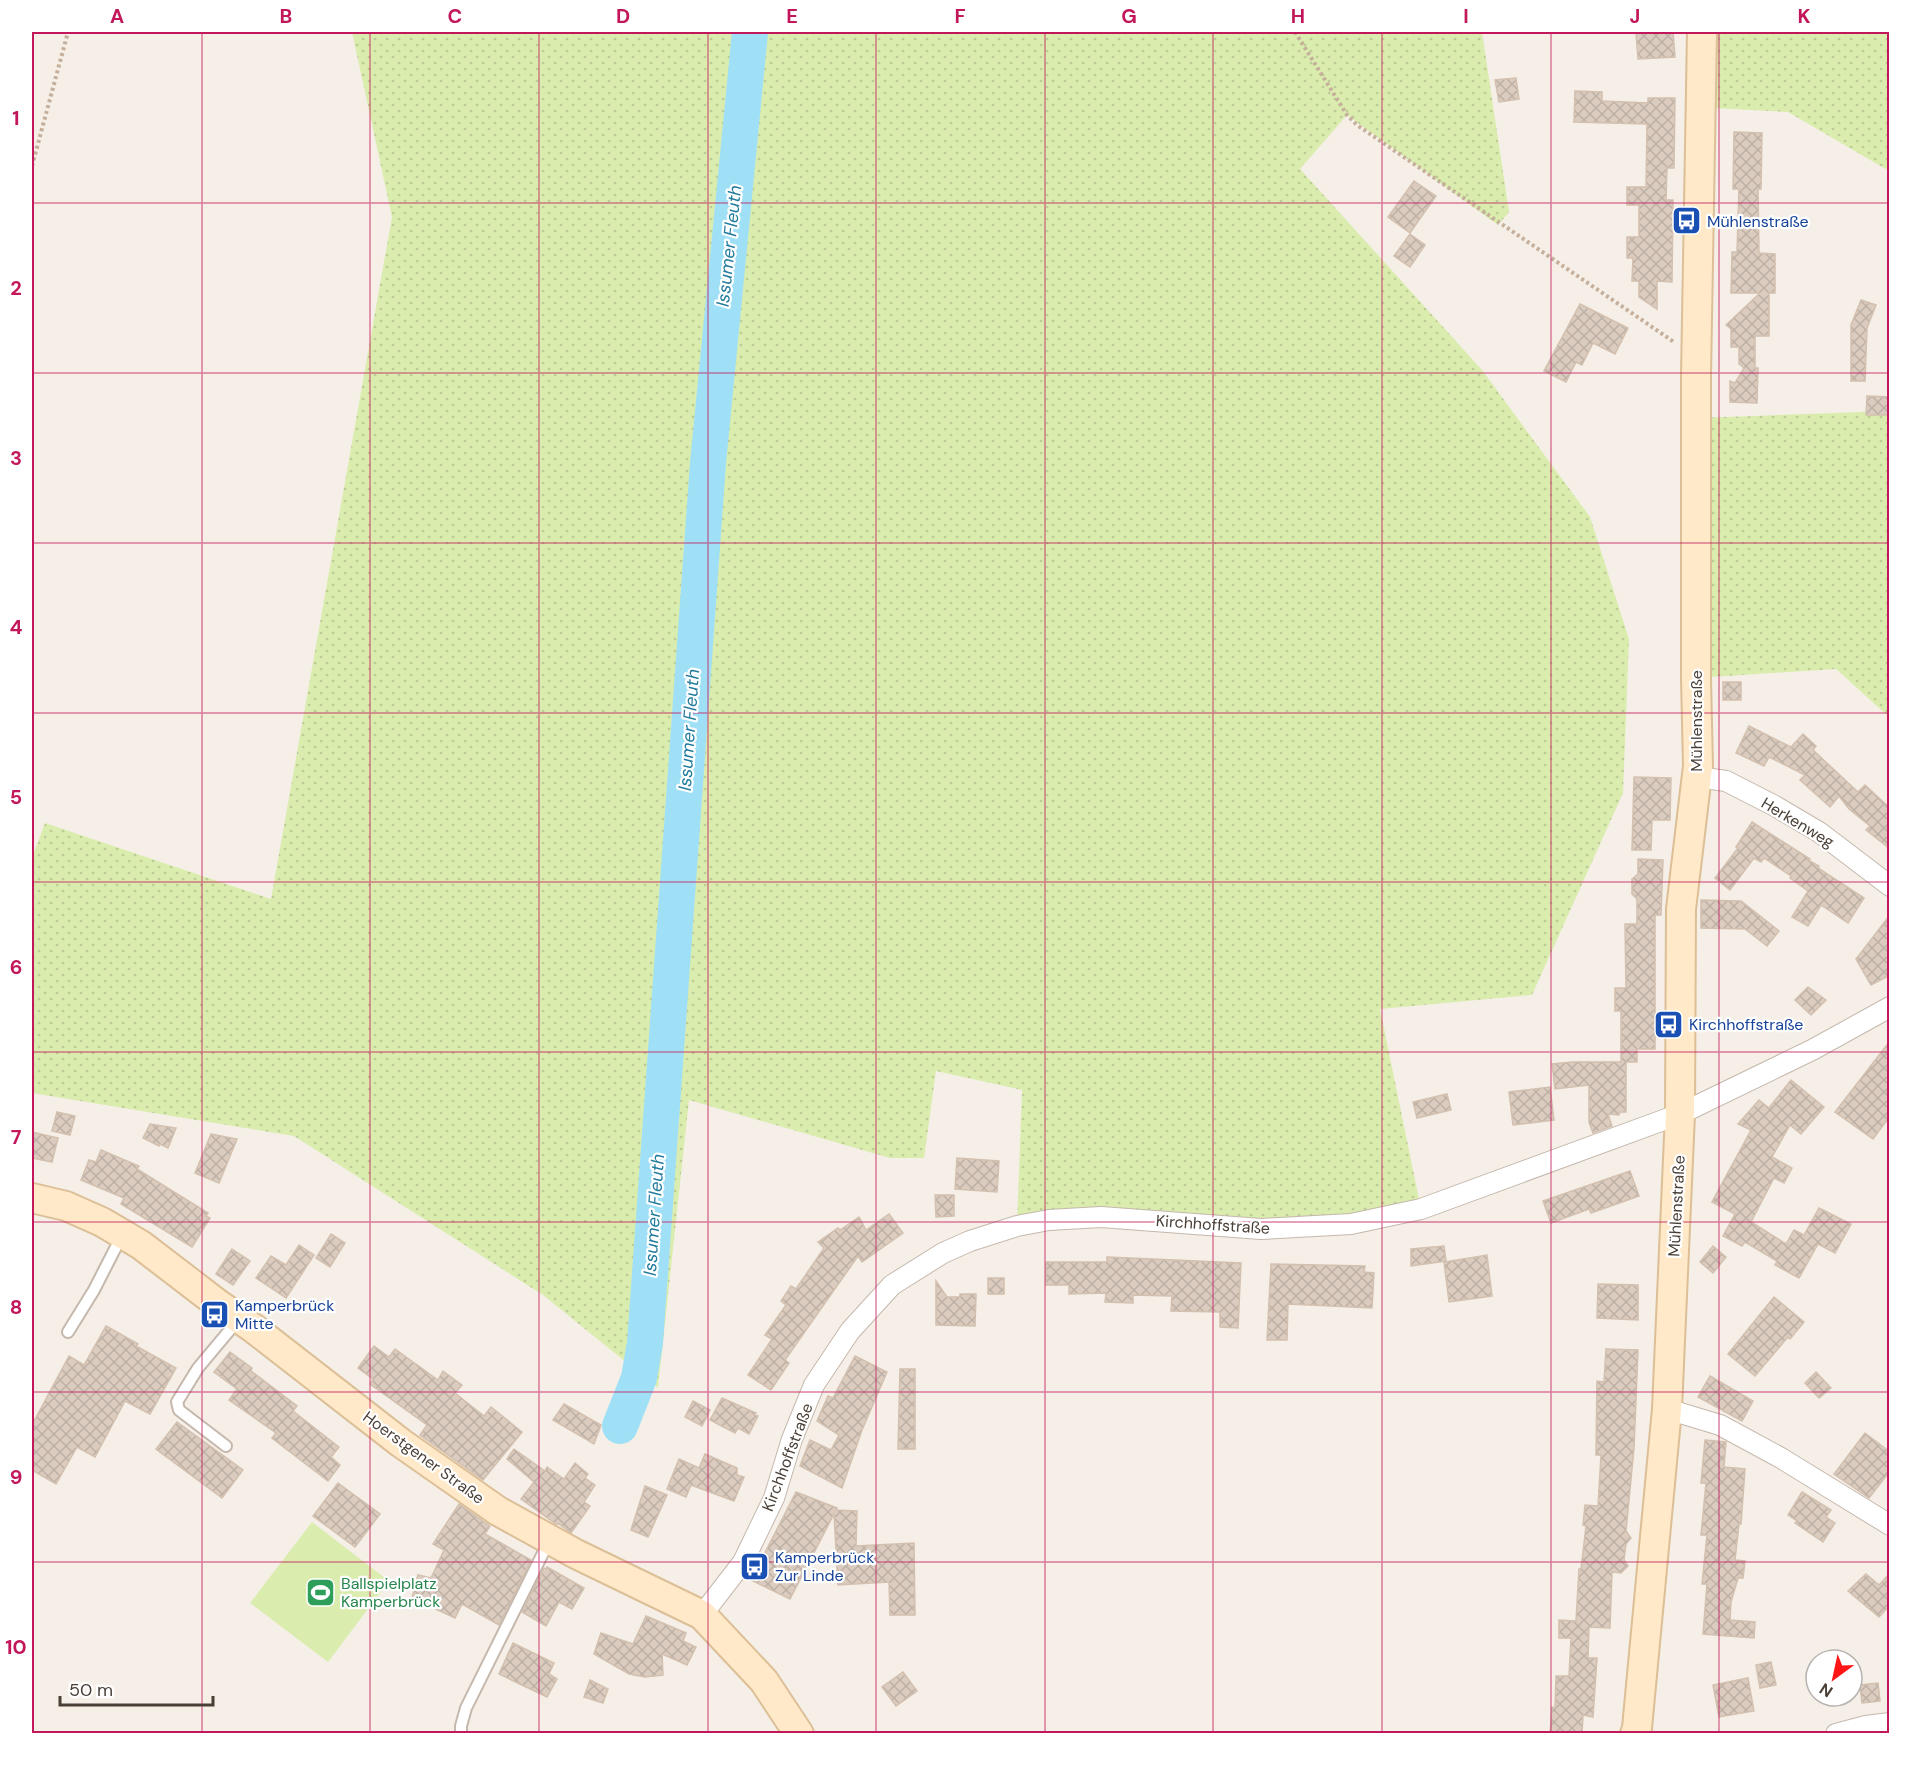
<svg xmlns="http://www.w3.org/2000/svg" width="1921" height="1765" font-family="'DM Sans',sans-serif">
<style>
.grass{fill:url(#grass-dots)}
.garden{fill:#daedae}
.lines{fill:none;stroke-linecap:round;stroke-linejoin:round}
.river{stroke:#a0e0f7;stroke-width:36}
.building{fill:url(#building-cross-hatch);stroke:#d3c0af;stroke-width:1.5}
.lane-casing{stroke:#c5b8ad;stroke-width:14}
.street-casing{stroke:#c5b8ad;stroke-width:22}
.secondary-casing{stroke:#dcbf96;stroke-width:32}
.path{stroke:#c5af9a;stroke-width:4;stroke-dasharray:3 3;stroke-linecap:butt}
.lane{stroke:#fff;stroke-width:10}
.street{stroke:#fff;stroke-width:20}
.secondary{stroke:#ffe9c8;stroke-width:28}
.grid{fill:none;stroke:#c2185b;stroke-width:1.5;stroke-opacity:0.55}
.labels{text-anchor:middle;stroke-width:4.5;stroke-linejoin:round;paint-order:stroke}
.transit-label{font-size:16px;fill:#164399;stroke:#fff;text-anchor:start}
.street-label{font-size:16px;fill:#493f36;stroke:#fff}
.leisure-label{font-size:16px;fill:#27864d;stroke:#fff;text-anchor:start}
.water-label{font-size:18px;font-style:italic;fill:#217b9c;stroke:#fff}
.neatline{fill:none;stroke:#c2185b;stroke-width:2}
.grid-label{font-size:20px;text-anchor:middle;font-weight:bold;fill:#c2185b}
</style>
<defs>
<pattern id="grass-dots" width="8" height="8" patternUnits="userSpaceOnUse" patternTransform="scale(1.5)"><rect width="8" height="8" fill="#daedae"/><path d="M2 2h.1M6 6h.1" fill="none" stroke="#bdcc96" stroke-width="1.8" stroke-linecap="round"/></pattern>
<pattern id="building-cross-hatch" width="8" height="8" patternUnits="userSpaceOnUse" patternTransform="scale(1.5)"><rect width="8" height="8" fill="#dbccbf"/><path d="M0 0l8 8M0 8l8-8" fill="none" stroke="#bdb0a5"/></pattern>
</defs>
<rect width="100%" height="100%" fill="#f5efe8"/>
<g class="grass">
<path d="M352 32H1482L1509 212 1498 225 1347 115 1300 169 1482 370 1590 517 1629 639 1623 793 1532 995 1380 1009 1421 1209 1351 1224 1176 1221 1017 1226 1022 1090 936 1071 924 1158H890L689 1100 658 1388 543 1295 294 1136 32 1093V858L45 823 271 899 392 217Z"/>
<path d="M1714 32H1889V171L1788 112 1713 108Z"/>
<path d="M1889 411V717L1836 669 1696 678 1697 418Z"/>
</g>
<path class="garden" d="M312 1522 389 1581 328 1662 250 1603Z"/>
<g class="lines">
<path class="river" d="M620 1426 639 1378 645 1343 708 463 750 32"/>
</g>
<g class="building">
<path d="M1636 32H1673L1675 57 1638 59Z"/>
<path d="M1516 78 1519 99 1499 102 1495 80Z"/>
<path d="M1575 91 1602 92V101L1648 103V98H1675L1674 168H1667L1666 200H1673L1672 282 1657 281V309L1639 297V281H1632L1633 258H1627V237H1639V205H1627V187H1646L1647 124 1574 122Z"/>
<path d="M1734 132 1762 133 1761 189H1758L1759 253 1775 254V293H1769V336H1755V368H1758L1757 403 1730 402V381L1735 383 1744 368 1739 364V347H1731V329L1726 325 1760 293H1731L1732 252H1737L1739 189H1733Z"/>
<path d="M1414 181 1436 196 1410 233 1388 217Z"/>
<path d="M1410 234 1425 245 1410 267 1394 256Z"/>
<path d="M1861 300 1876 305 1867 328 1865 381H1851V325Z"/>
<path d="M1580 304 1628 328 1615 354 1593 343 1582 365 1576 362 1566 382 1544 371Z"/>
<path d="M1867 396 1890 397V415H1866Z"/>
<rect x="1723" y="682" width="18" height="18"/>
<path d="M1749 726 1791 747 1803 734 1816 746 1813 750 1858 792 1865 785 1890 808V849L1866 830 1870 826 1849 809 1839 796 1830 807 1800 780 1805 775 1769 757 1764 766 1736 753Z"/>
<path d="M1634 777 1671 778 1670 820H1652L1651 850H1632Z"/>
<path d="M1752 822 1810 859 1808 860 1819 866 1818 868 1864 898 1848 923 1821 905 1808 926 1792 917 1808 891 1790 878 1791 876 1764 858 1761 862 1754 858 1730 890 1715 878 1738 848 1736 847Z"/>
<path d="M1638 859 1663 860 1661 915H1655V1049H1637V1062H1626V1112H1620L1619 1115 1608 1114 1612 1126 1593 1133 1589 1122V1085L1555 1089 1552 1064 1572 1062H1621V1011H1615V988H1626L1625 924H1637V899L1632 894V879L1638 874Z"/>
<path d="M1701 900 1741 901 1779 931 1767 946 1745 929 1701 928Z"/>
<path d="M1890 915V975L1871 985 1856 959Z"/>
<path d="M1808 987 1826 1000 1811 1015 1795 1000Z"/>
<path d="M1890 1041V1116L1873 1139 1835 1112Z"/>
<path d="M1791 1080 1824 1107 1801 1134 1790 1125 1772 1157 1792 1168 1784 1183 1774 1178 1751 1222 1786 1244 1794 1230 1804 1235 1819 1208 1851 1224 1835 1253 1818 1244 1799 1278 1775 1265 1777 1261 1745 1242 1742 1246 1723 1236 1735 1214 1712 1202 1751 1130 1738 1124 1759 1100 1769 1108Z"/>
<path d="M1550 1087 1554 1120 1513 1125 1509 1092Z"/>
<path d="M1447 1094 1451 1110 1417 1118 1413 1102Z"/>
<path d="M57 1112 75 1116 70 1135 52 1131Z"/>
<path d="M150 1124 176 1128 168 1148 160 1144 159 1146 143 1138Z"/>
<path d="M32 1132 58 1138 52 1162 32 1158Z"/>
<path d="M211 1134 237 1139 219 1183 195 1173Z"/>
<path d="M101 1150 139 1166 137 1169 208 1213 206 1216 210 1218 192 1247 121 1204 124 1198 81 1180 89 1160 96 1162Z"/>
<path d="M957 1158 999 1161 997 1192 955 1189Z"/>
<path d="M1630 1171 1639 1196 1591 1213 1589 1209 1551 1223 1543 1201Z"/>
<path d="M935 1195H954V1216L936 1217Z"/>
<path d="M889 1214 903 1233 862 1262 858 1256 785 1360 789 1363 771 1390 748 1375 772 1339 765 1335 786 1305 781 1301 791 1286 796 1289 824 1248 818 1242 838 1228 840 1230 859 1217 866 1230Z"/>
<path d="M331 1234 345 1243 330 1267 316 1258Z"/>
<path d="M299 1245 314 1255 286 1298 256 1278 271 1256 286 1265Z"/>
<path d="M1444 1246 1446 1261 1411 1266V1249Z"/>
<path d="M1713 1246 1726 1257 1713 1273 1700 1262Z"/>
<path d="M232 1249 250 1261 233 1285 216 1274Z"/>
<path d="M1487 1255 1492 1296 1449 1302 1444 1262Z"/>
<path d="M1107 1257 1241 1263 1238 1328 1220 1327V1312L1171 1311 1172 1296 1133 1295V1303L1105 1302 1106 1293 1069 1294V1285H1046V1262H1107Z"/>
<path d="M1271 1264 1365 1266 1364 1272 1374 1273 1372 1308 1288 1304 1287 1340H1267Z"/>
<rect x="988" y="1278" width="16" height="16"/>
<path d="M936 1281 947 1297H960V1294H976L975 1326 936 1325Z"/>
<path d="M1598 1284 1638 1285V1320L1597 1318Z"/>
<path d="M1774 1297 1804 1322 1790 1339 1788 1337 1755 1376 1728 1354Z"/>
<path d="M106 1326 138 1344 136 1346 176 1368 150 1414 125 1401 95 1457 77 1447 56 1484 32 1470V1425L69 1356 84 1365Z"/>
<path d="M374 1346 389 1357 395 1349 438 1380 443 1371 462 1385 455 1393 484 1416 491 1407 522 1432 483 1480 420 1435 427 1425 370 1384 373 1379 358 1368Z"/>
<path d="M1606 1349 1638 1350 1634 1448 1626 1531 1631 1538 1626 1544 1624 1560 1628 1566 1621 1573 1612 1572 1610 1628 1589 1627 1588 1658H1597L1593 1717 1583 1715 1582 1734H1550L1552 1707 1555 1708 1556 1676H1569L1571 1638H1559V1620L1576 1621 1579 1569H1581L1586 1526 1583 1525 1585 1505 1598 1506 1601 1455H1596L1597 1381 1604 1382Z"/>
<path d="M230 1352 252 1368 251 1371 297 1406 293 1411 339 1447 331 1457 340 1465 328 1481 272 1438 276 1433 229 1400 237 1389 214 1372Z"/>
<path d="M855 1356 887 1372 862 1430 842 1488 800 1466 810 1440 831 1450 839 1435 817 1421 828 1396 833 1398Z"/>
<path d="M900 1369H915V1449H898Z"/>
<path d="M1816 1372 1831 1388 1819 1398 1805 1383Z"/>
<path d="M1710 1376 1753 1401 1742 1421 1698 1397Z"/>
<path d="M722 1398 756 1413 754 1415 758 1416 749 1434 738 1428 735 1433 710 1420Z"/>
<path d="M693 1401 710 1410 702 1426 685 1417Z"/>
<path d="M564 1404 601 1425 594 1444 553 1420Z"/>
<path d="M177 1422 243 1470 222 1498 156 1449Z"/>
<path d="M1865 1433 1890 1452V1471L1869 1498 1834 1474Z"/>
<path d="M1705 1440 1726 1442 1724 1467 1745 1469 1741 1524H1739L1735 1560 1745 1561 1743 1578H1738L1731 1602 1730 1620 1755 1622 1754 1638 1703 1634 1707 1584H1702L1707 1535H1701L1706 1483H1701Z"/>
<path d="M514 1449 545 1471 547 1467 564 1479 575 1463 588 1474 585 1478 595 1485 584 1502 590 1506 571 1533 559 1524H556L521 1499 534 1482 507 1459Z"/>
<path d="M705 1454 737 1468V1475L744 1477 734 1501 691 1485 686 1497 667 1489 679 1459 699 1468Z"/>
<path d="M338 1483 380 1514 355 1547 313 1516Z"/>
<path d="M645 1486 667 1495 648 1537 631 1530Z"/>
<path d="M796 1492 837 1508 836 1510 857 1511 856 1546 914 1543 915 1615H890L889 1582 838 1585 834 1514 790 1599 751 1580Z"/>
<path d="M1802 1492 1831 1510 1826 1517 1835 1523 1823 1542 1795 1523 1797 1521 1788 1515Z"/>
<path d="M459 1504 490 1526 485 1534 531 1560 499 1625 462 1604 455 1618 412 1598 418 1575 431 1578 444 1550 433 1544Z"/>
<path d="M547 1567 584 1588 572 1609 559 1602 546 1626 522 1612 544 1568 546 1569Z"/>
<path d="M1890 1573V1605L1879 1617 1848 1591 1866 1574 1879 1585Z"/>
<path d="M646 1616 686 1633 683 1641 696 1647 687 1665 662 1654 663 1675 645 1677 629 1674 594 1654 601 1633 633 1644Z"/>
<path d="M513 1643 554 1663 549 1674 557 1679 547 1697 499 1674Z"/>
<path d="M1771 1662 1776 1685 1760 1688 1756 1665Z"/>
<path d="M903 1672 917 1691 896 1706 882 1687Z"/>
<path d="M1748 1678 1754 1711 1719 1717 1713 1685Z"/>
<path d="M590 1680 608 1689 603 1703 584 1697Z"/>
<path d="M1878 1683 1880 1701 1862 1703 1860 1685Z"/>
</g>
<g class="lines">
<defs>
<g id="lane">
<path d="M68 1332 94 1290 117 1245 126 1236"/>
<path d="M226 1446 179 1410 177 1402 198 1368 239 1319"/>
<path d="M461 1734V1726L466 1708 549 1541"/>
</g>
<g id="street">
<path d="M1697 777 1726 781 1775 806 1819 832 1890 886"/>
<path d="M1667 1409 1720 1425 1781 1458 1890 1525"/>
<path d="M702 1615 743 1562 774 1498 792 1439 814 1385 850 1331 892 1285 943 1253 970 1241 1017 1226 1049 1220 1101 1217 1261 1229 1351 1224 1421 1209 1680 1114 1812 1050 1890 1007"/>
<path d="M1836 1734 1866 1726 1890 1723"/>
</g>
<g id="secondary">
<path d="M32 1198 66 1206 102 1222 141 1245 218 1304 253 1328 401 1443 498 1511 576 1554 702 1615 764 1681 799 1734"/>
<path d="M1635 1734 1637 1728 1667 1409 1680 1114 1681 909 1698 766 1696 678V376L1702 32"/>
</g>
</defs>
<use href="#lane" class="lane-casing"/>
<use href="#street" class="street-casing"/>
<use href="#secondary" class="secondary-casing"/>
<g class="path">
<path d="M1295 32 1347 115 1357 125 1674 342"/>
<path d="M32 166 68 32"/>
</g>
<use href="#lane" class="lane"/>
<use href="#street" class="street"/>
<use href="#secondary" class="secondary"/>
</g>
<path class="grid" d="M202 32V1734M370 32V1734M539 32V1734M708 32V1734M876 32V1734M1045 32V1734M1213 32V1734M1382 32V1734M1551 32V1734M1719 32V1734M32 203H1890M32 373H1890M32 543H1890M32 713H1890M32 882H1890M32 1052H1890M32 1222H1890M32 1392H1890M32 1562H1890"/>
<defs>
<symbol id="bus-square" viewBox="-11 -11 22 22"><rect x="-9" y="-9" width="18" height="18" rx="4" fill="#1a4fb4" stroke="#fff"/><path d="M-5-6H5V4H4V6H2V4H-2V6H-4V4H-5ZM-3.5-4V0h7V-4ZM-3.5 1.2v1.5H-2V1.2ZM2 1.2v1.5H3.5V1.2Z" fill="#fff"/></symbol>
<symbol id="stadium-square" viewBox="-11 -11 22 22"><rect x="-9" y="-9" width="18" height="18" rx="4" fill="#2e9e5b" stroke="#fff"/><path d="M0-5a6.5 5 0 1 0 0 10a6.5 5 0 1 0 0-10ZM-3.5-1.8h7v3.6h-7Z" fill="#fff"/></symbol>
</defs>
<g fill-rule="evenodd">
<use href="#bus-square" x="1670" y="204" width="33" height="33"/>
<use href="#bus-square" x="1652" y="1008" width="33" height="33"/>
<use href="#bus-square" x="198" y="1298" width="33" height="33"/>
<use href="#bus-square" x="738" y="1550" width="33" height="33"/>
<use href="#stadium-square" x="304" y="1576" width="33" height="33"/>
</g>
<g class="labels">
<g class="transit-label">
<text x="1707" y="227">Mühlenstraße</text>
<text x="1689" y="1030">Kirchhoffstraße</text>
<text x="235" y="1311">Kamperbrück<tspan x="235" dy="18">Mitte</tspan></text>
<text x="775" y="1563">Kamperbrück<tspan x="775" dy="18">Zur Linde</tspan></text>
</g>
<g class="street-label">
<text transform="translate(1696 721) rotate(-90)" y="6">Mühlenstraße</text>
<text transform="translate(1798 822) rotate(31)" y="6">Herkenweg</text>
<text transform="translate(1676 1206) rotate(-87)" y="6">Mühlenstraße</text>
<text transform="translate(1213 1224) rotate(4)" y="6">Kirchhoffstraße</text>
<text transform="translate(424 1457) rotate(36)" y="6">Hoerstgener Straße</text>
<text transform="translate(787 1457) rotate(-69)" y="6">Kirchhoffstraße</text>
</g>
<g class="leisure-label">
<text x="341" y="1589">Ballspielplatz<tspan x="341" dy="18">Kamperbrück</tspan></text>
</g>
<g class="water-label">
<text transform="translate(729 246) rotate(-84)" y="6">Issumer Fleuth</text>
<text transform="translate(689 730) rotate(-86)" y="6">Issumer Fleuth</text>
<text transform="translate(654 1215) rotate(-86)" y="6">Issumer Fleuth</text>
</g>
</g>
<rect width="1921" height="1765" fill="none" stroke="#ffffff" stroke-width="66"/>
<g transform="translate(1834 1678) rotate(213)"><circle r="28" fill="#ffffff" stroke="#b6b2af" stroke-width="1.5"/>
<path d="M0-4.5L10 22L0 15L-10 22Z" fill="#ff1516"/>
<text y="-9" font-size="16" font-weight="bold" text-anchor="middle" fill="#493f36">N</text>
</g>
<path d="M60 1696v9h153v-9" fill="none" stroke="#493f36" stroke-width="3"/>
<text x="69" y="1696" font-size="18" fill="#493f36" stroke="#ffffff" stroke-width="4.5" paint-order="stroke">50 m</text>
<rect x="33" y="33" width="1855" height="1699" class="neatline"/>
<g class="grid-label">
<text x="117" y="23">A</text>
<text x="286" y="23">B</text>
<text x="455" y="23">C</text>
<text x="623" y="23">D</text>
<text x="792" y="23">E</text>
<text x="960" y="23">F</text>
<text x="1129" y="23">G</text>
<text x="1298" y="23">H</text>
<text x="1466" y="23">I</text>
<text x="1635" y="23">J</text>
<text x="1804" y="23">K</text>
<text x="16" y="125">1</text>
<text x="16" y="295">2</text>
<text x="16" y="465">3</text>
<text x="16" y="634">4</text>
<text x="16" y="804">5</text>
<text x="16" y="974">6</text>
<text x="16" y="1144">7</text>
<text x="16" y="1314">8</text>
<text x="16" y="1484">9</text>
<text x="16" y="1654">10</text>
</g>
</svg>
